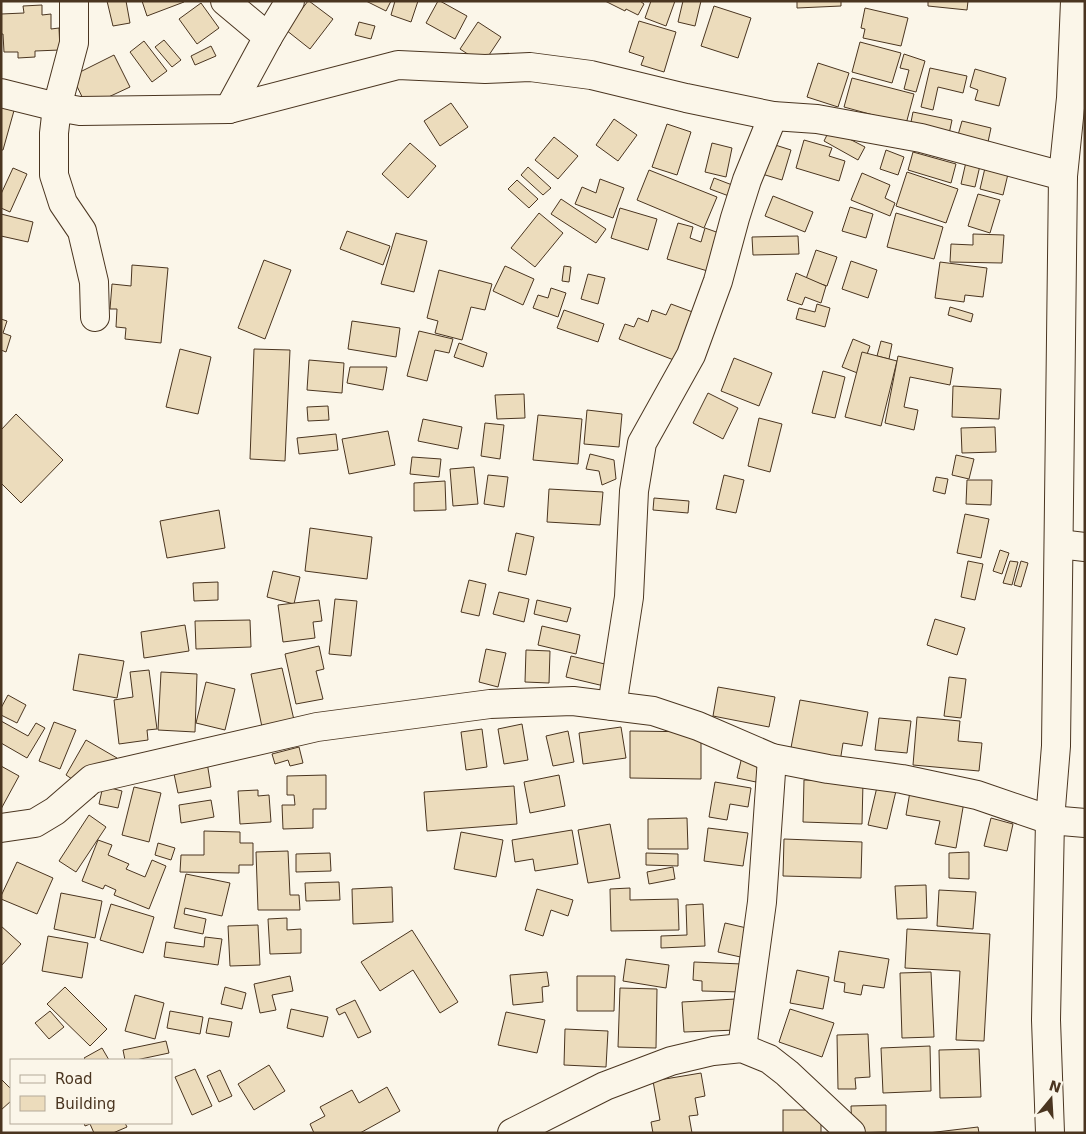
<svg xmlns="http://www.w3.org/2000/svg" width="1086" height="1134" font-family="'DejaVu Sans',sans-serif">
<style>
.building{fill:#ecdcbc;stroke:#4a3520}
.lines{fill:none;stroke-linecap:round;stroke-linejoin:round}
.minor-casing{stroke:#4a3520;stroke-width:30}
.highway-casing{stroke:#4a3520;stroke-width:30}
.minor{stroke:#fbf6e9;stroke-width:28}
.highway{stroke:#fbf6e9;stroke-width:28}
</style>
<rect width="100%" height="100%" fill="#fbf6e9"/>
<g class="building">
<path d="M107 1H126L130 23 113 26Z"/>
<path d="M142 1H183L184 2 147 16Z"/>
<path d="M308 1H309L333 19 310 49 286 30Z"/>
<path d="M366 1H391L386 11Z"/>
<path d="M395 1H418L411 22 391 15Z"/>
<path d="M438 1H440L467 16 455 39 426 23Z"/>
<path d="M605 1H640L644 4 638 15 626 9 625 11Z"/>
<path d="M651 1H675L666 26 645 18Z"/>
<path d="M683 1H701L695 26 678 22Z"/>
<path d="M797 1H841V6L797 8Z"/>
<path d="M928 1H968L967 10 928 6Z"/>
<path d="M201 3 219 28 197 44 179 19Z"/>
<path d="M42 5V15L51 14V29L59 28 60 50 35 51V57L18 58V52H4L3 34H1V14L24 13 23 6Z"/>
<path d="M714 6 751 18 738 58 701 46Z"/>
<path d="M865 8 908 18 901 46 863 38 865 29 861 28Z"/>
<path d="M639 21 676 32 664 72 641 65 644 57 629 52Z"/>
<path d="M359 22 375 26 371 39 355 35Z"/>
<path d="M478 22 501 37 483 64 460 49Z"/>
<path d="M164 40 181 60 172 67 155 47Z"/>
<path d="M144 41 167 71 152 82 130 52Z"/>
<path d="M860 42 901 53 892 83 852 72Z"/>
<path d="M211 46 216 56 195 65 191 56Z"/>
<path d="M904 54 925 61 916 92 904 89 909 70 900 68Z"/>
<path d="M114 55 130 87 87 107 72 76Z"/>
<path d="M818 63 849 73 838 107 807 97Z"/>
<path d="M930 68 967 76 963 93 938 87 933 110 921 107Z"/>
<path d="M975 69 1006 78 999 106 975 100 978 90 970 87Z"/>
<path d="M852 78 914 94 906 124 844 107Z"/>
<path d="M1 103 15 107 3 150H1Z"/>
<path d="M451 103 468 127 440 146 424 121Z"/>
<path d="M913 112 952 120 949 134 910 127Z"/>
<path d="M614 119 637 135 618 161 596 145Z"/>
<path d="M962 121 991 128 988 142 958 135Z"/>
<path d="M667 124 691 132 677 175 652 167Z"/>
<path d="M830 129 865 147 858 160 824 141Z"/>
<path d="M554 137 578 156 558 179 535 160Z"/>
<path d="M804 140 832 148 829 156 845 161 839 181 796 168Z"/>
<path d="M410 143 436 166 408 198 382 174Z"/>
<path d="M712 143 732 148 726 177 705 172Z"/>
<path d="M772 144 791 150 782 180 762 174Z"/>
<path d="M886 150 904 157 898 175 880 169Z"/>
<path d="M913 152 956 164 951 183 908 170Z"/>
<path d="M982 157 975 187 961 184 966 162Z"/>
<path d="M528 167 551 188 543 195 521 175Z"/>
<path d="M13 168 27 174 10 212 1 208V194Z"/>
<path d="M985 168 1008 174 1003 195 980 189Z"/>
<path d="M649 170 717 197 704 228 637 200Z"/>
<path d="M907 172 958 189 946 223 896 206Z"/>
<path d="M862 173 890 185 885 198 895 203 890 216 851 200Z"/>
<path d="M714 178 740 188 737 199 710 189Z"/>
<path d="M600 179 624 188 613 218 575 204 582 187 596 193Z"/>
<path d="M517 180 538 199 529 208 508 189Z"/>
<path d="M978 194 1000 200 990 233 968 226Z"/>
<path d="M773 196 813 212 805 232 765 216Z"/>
<path d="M561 199 606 229 596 243 551 214Z"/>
<path d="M850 207 873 214 866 238 842 231Z"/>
<path d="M620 208 657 219 648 250 611 238Z"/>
<path d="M539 213 563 233 535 267 511 248Z"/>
<path d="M896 213 943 227 934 259 887 247Z"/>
<path d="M1 214 33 222 28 242 1 236Z"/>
<path d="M678 223 693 227 690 238 701 242 705 228 722 234 711 272 667 259Z"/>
<path d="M347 231 390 246 383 265 340 249Z"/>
<path d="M396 233 427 241 414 292 381 284Z"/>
<path d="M973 234 1004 235 1002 263 950 262 951 244 973 245Z"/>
<path d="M798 236 799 254 753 255 752 237Z"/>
<path d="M816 250 837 257 827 286 806 279Z"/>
<path d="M264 260 291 270 265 339 238 328Z"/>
<path d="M851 261 877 270 868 298 842 289Z"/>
<path d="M940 262 987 268 983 297 965 295 964 302 935 298Z"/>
<path d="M132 265 168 268 161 343 125 339 126 328 116 327 117 309H110L112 284 131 286Z"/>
<path d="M505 266 534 279 523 305 493 291Z"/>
<path d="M564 266 571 267 569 282 562 281Z"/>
<path d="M439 270 492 284 485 310 471 307 462 340 435 333 438 321 427 318Z"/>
<path d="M796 273 826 286 821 303 805 297 802 305 787 300Z"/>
<path d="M588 274 605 278 598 304 581 299Z"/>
<path d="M551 288 566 293 558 317 533 308 538 295 548 298Z"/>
<path d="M671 304 698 314 679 362 619 339 625 324 634 327 638 318 648 322 652 310 666 315Z"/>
<path d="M817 304 830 308 825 327 796 319 799 308 815 312Z"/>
<path d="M950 307 973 314 971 322 948 315Z"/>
<path d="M564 310 604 324 598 342 557 328Z"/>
<path d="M1 319 7 321 3 333 11 336 6 352 1 350Z"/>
<path d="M352 321 400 328 396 357 348 349Z"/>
<path d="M419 331 453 339 449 353 435 350 427 381 407 376Z"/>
<path d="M853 339 870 346 860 374 842 367Z"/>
<path d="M881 341 892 344 889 359 877 356Z"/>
<path d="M459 343 487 353 483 367 454 357Z"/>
<path d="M180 349 211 357 198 414 166 407Z"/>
<path d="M254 349 290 350 285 461 250 459Z"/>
<path d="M862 352 897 361 881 426 845 417Z"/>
<path d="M898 356 953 368 950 385 910 377 904 407 918 410 914 430 885 423Z"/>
<path d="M734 358 772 373 759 406 721 391Z"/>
<path d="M309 360 344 363 342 393 307 390Z"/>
<path d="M350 367H387L383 390 347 383Z"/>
<path d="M823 371 845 377 835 418 812 413Z"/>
<path d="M953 386 1001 389 999 419 952 417Z"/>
<path d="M708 393 738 408 723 439 693 423Z"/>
<path d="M524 394 525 418 497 419 495 395Z"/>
<path d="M328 406 329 420 308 421 307 407Z"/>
<path d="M587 410 622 414 619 447 584 444Z"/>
<path d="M16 414 63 460 21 503 1 483V430Z"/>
<path d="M538 415 582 419 578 464 533 460Z"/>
<path d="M759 418 782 424 770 472 748 466Z"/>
<path d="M423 419 462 427 458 449 418 441Z"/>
<path d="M485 423 504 425 500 459 481 456Z"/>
<path d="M995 427 996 452 962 453 961 428Z"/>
<path d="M388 431 395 465 349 474 342 439Z"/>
<path d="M336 434 338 450 299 454 297 438Z"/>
<path d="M590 454 614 460 616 479 602 485 599 471 586 469Z"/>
<path d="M956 455 974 459 969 479 952 475Z"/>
<path d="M412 457 441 459 439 477 410 474Z"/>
<path d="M474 467 478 504 453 506 450 469Z"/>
<path d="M488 475 508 477 504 507 484 504Z"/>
<path d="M724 475 744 480 736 513 716 509Z"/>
<path d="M936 477 948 479 945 494 933 491Z"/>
<path d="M967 480H992L991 505 966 504Z"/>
<path d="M445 481 446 510 414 511V483Z"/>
<path d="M549 489 603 492 600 525 547 522Z"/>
<path d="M654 498 689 501 688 513 653 510Z"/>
<path d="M219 510 225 548 167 558 160 521Z"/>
<path d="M965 514 989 519 981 558 957 553Z"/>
<path d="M310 528 372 537 367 579 305 571Z"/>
<path d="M516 533 534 537 526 575 508 571Z"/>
<path d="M1000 550 1009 553 1002 574 993 571Z"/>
<path d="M968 561 983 564 975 600 961 597Z"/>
<path d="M1010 561 1018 562 1012 585 1003 583Z"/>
<path d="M1021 561 1028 563 1021 587 1014 585Z"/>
<path d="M273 571 300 577 294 604 267 597Z"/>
<path d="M469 580 486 584 479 616 461 612Z"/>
<path d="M218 582V600L194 601 193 583Z"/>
<path d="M499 592 529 599 524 622 493 614Z"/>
<path d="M335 599 357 601 351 656 329 654Z"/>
<path d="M319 600 322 621 313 622 315 638 283 642 278 605Z"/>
<path d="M537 600 571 608 567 622 534 614Z"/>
<path d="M935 619 965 628 957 655 927 645Z"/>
<path d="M250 620 251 647 196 649 195 621Z"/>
<path d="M185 625 189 651 144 658 141 632Z"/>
<path d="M542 626 580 635 576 654 538 645Z"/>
<path d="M319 646 324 669 316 671 323 699 296 704 285 654Z"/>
<path d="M486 649 506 653 498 687 479 682Z"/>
<path d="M526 650 550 651 549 683 525 682Z"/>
<path d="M79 654 124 661 117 698 73 690Z"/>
<path d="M571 656 609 665 604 686 566 677Z"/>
<path d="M282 668 294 720 262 727 251 674Z"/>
<path d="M149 670 157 729 147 730 148 740 119 744 114 700 133 697 130 672Z"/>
<path d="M161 672 197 674 195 732 158 730Z"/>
<path d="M949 677 966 679 961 718 944 716Z"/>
<path d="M206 682 235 689 225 730 196 723Z"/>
<path d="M718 687 775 697 769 727 713 716Z"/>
<path d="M8 695 26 705 17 723 1 715V708Z"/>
<path d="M800 700 868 712 862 746 843 743 840 762 790 753Z"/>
<path d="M917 717 960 721 958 741 982 743 979 771 913 765Z"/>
<path d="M879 718 911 721 907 753 875 750Z"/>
<path d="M1 721 28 736 36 723 45 728 27 758 1 743Z"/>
<path d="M54 722 76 730 60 769 39 761Z"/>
<path d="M522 724 528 760 504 764 498 729Z"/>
<path d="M621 727 626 758 583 764 579 733Z"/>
<path d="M482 729 487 767 466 770 461 732Z"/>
<path d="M568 731 574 762 553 766 546 736Z"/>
<path d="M630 731 701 732V779L630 778Z"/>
<path d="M86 740 117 758 94 797 73 785 75 781 66 775Z"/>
<path d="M299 747 303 763 290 766 288 760 275 764 272 754Z"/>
<path d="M743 752 762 757 756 782 737 778Z"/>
<path d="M207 762 211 787 178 793 173 769Z"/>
<path d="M1 766 19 776 1 809Z"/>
<path d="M326 775V809H313V828L283 829 282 805H295L294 795H287V776Z"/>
<path d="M559 775 565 806 530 813 524 782Z"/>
<path d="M804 780 863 782 862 824 803 822Z"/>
<path d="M715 782 751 788 748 807 730 804 727 820 709 817Z"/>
<path d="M103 786 122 791 118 808 99 804Z"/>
<path d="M514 786 517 824 427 831 424 792Z"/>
<path d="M911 786 965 796 956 848 935 844 940 821 906 815Z"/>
<path d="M134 787 161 793 149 842 122 835Z"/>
<path d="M877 787 896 791 887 829 868 825Z"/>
<path d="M258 790V796L269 795 271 822 240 824 238 791Z"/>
<path d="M211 800 214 817 181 823 179 805Z"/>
<path d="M89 815 106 827 76 872 59 861Z"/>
<path d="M687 818 688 849H648V819Z"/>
<path d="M991 818 1013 824 1007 851 984 846Z"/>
<path d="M610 824 620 878 588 883 578 830Z"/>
<path d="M708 828 748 833 743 866 704 861Z"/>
<path d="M572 830 578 864 535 871 533 859 515 862 512 840Z"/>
<path d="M204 831 240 832V843H253V865H239V873L180 872 181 855H204Z"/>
<path d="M461 832 503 840 496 877 454 869Z"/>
<path d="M784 839 862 842 861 878 783 876Z"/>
<path d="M98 840 112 845 108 855 129 864 126 869 145 877 152 860 166 866 149 909 114 895 116 890 105 885 103 889 82 881Z"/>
<path d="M158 843 175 848 171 860 155 855Z"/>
<path d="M288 851 290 895H299L300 910H258L256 852Z"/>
<path d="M969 852V879L949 878V853Z"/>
<path d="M330 853 331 871 296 872V854Z"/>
<path d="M646 853 678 854V866L646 865Z"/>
<path d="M17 862 53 878 37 914 1 899V896Z"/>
<path d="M673 867 675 879 649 884 647 872Z"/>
<path d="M186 874 230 883 222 916 185 908 184 914 206 919 203 934 174 928Z"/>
<path d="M339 882 340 900 306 901 305 883Z"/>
<path d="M926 885 927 918 897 919 895 886Z"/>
<path d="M392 887 393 922 353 924 352 889Z"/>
<path d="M630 888V900L678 899 679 930 611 931 610 889Z"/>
<path d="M537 889 573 900 568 916 551 910 543 936 525 930Z"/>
<path d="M939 890 976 892 973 929 937 926Z"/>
<path d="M61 893 102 901 95 938 54 929Z"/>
<path d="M111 904 154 917 143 953 100 940Z"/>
<path d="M703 904 705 946 661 948V936L687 935 686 905Z"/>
<path d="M287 918V930L301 929V953L270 954 268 919Z"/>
<path d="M725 923 751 929 745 958 718 952Z"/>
<path d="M258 925 260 965 230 966 228 926Z"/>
<path d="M1 926 21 944 1 966Z"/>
<path d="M907 929 990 934 984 1041 956 1040 960 971 905 968Z"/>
<path d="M412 930 458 1002 440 1013 413 970 380 991 361 962Z"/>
<path d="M48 936 88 943 82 978 42 971Z"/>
<path d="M205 937 222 939 218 965 164 957 166 942 204 947Z"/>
<path d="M839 951 889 959 884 988 863 985 861 995 844 992 845 983 834 981Z"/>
<path d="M626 959 669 965 666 988 623 981Z"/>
<path d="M694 962 742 964V992L702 991V981L693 980Z"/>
<path d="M797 970 829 977 823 1009 790 1003Z"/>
<path d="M547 972 549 986 542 987 543 1002 513 1005 510 975Z"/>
<path d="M931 972 934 1037 902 1038 900 973Z"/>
<path d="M290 976 293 991 272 995 276 1010 260 1013 254 984Z"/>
<path d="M577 976H615L614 1011H577Z"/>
<path d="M65 987 107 1029 90 1046 47 1004Z"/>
<path d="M225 987 246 993 242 1009 221 1004Z"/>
<path d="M620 988 657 989 656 1048 618 1047Z"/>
<path d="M135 995 164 1003 155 1039 125 1031Z"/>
<path d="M736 999 737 1030 684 1032 682 1002Z"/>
<path d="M355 1000 371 1032 358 1038 345 1012 339 1015 336 1009Z"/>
<path d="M291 1009 328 1017 323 1037 287 1028Z"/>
<path d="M790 1009 834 1023 822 1057 779 1042Z"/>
<path d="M50 1011 64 1027 49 1039 35 1023Z"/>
<path d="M170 1011 203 1017 200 1034 167 1028Z"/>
<path d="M506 1012 545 1020 537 1053 498 1045Z"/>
<path d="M209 1018 232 1022 229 1037 206 1033Z"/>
<path d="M565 1029 608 1031 606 1067 564 1065Z"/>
<path d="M868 1034 870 1077 855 1078 856 1089H838L837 1035Z"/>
<path d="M166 1041 169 1053 136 1060H125L123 1050Z"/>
<path d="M930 1046 931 1091 883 1093 881 1048Z"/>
<path d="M102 1048 109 1060H86L84 1058Z"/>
<path d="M979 1049 981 1097 940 1098 939 1050Z"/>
<path d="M269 1065 285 1091 254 1110 238 1084Z"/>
<path d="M195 1069 212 1106 192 1115 175 1077Z"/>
<path d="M220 1070 232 1096 219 1102 207 1076Z"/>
<path d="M701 1073 705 1096 695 1098 698 1115 689 1116 692 1133H653L651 1122 660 1120 653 1081Z"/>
<path d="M1 1079 11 1089V1101L1 1110Z"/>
<path d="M387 1087 400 1111 360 1133H314L310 1124 325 1116 320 1107 352 1090 359 1103Z"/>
<path d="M886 1105V1132L852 1133 851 1106Z"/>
<rect x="783" y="1110" width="38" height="23"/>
<path d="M84 1123H125L127 1127 113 1133H94L90 1124 85 1126Z"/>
<path d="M978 1127 979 1133H928Z"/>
</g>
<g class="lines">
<defs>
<g id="minor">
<path d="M225 1 268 37"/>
<path d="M1 93 57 107 74 43V1"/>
<path d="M229 109 268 37 290 1"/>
<path d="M95 317 94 282 82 231 63 203 54 175V133L57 107 80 111 229 109 398 65 485 69 530 67 591 75 686 98 773 116 817 119 921 138 1063 176"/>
<path d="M1059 544 1085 547"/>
<path d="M612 706 629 597 634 491 642 443 691 355 718 281 735 218 747 180 773 116"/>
<path d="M1 828 35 823 55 811 92 779 317 727 490 704 573 701 653 711 698 726 772 758 828 769 902 779 977 795 1050 820 1085 823"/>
<path d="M742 1048 762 902 772 758"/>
<path d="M512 1133 605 1086 671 1061 713 1051 742 1048 769 1059 787 1073 851 1133"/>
</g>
<path id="highway" d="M1050 1133 1046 1020 1050 820 1056 746 1063 176 1071 98 1075 1"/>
</defs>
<use href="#minor" class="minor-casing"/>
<use href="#highway" class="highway-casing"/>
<use href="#minor" class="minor"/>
<use href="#highway" class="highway"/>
</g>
<rect width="1086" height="1134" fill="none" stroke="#4a3520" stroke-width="5"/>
<rect x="10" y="1059" width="162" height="65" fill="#fbf6e9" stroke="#b4a999"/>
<rect x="20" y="1075" width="25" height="8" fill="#fbf6e9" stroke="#b4a999"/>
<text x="55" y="1084" font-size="15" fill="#4a3520">Road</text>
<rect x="20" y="1096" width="25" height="15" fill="#ecdcbc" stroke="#b4a999"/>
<text x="55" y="1109" font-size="15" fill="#4a3520">Building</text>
<g transform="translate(1051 1099) rotate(18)" stroke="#fbf6e9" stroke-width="4" paint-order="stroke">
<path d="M0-4L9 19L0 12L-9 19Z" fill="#4a3520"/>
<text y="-8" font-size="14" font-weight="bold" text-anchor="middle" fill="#4a3520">N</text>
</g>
</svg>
